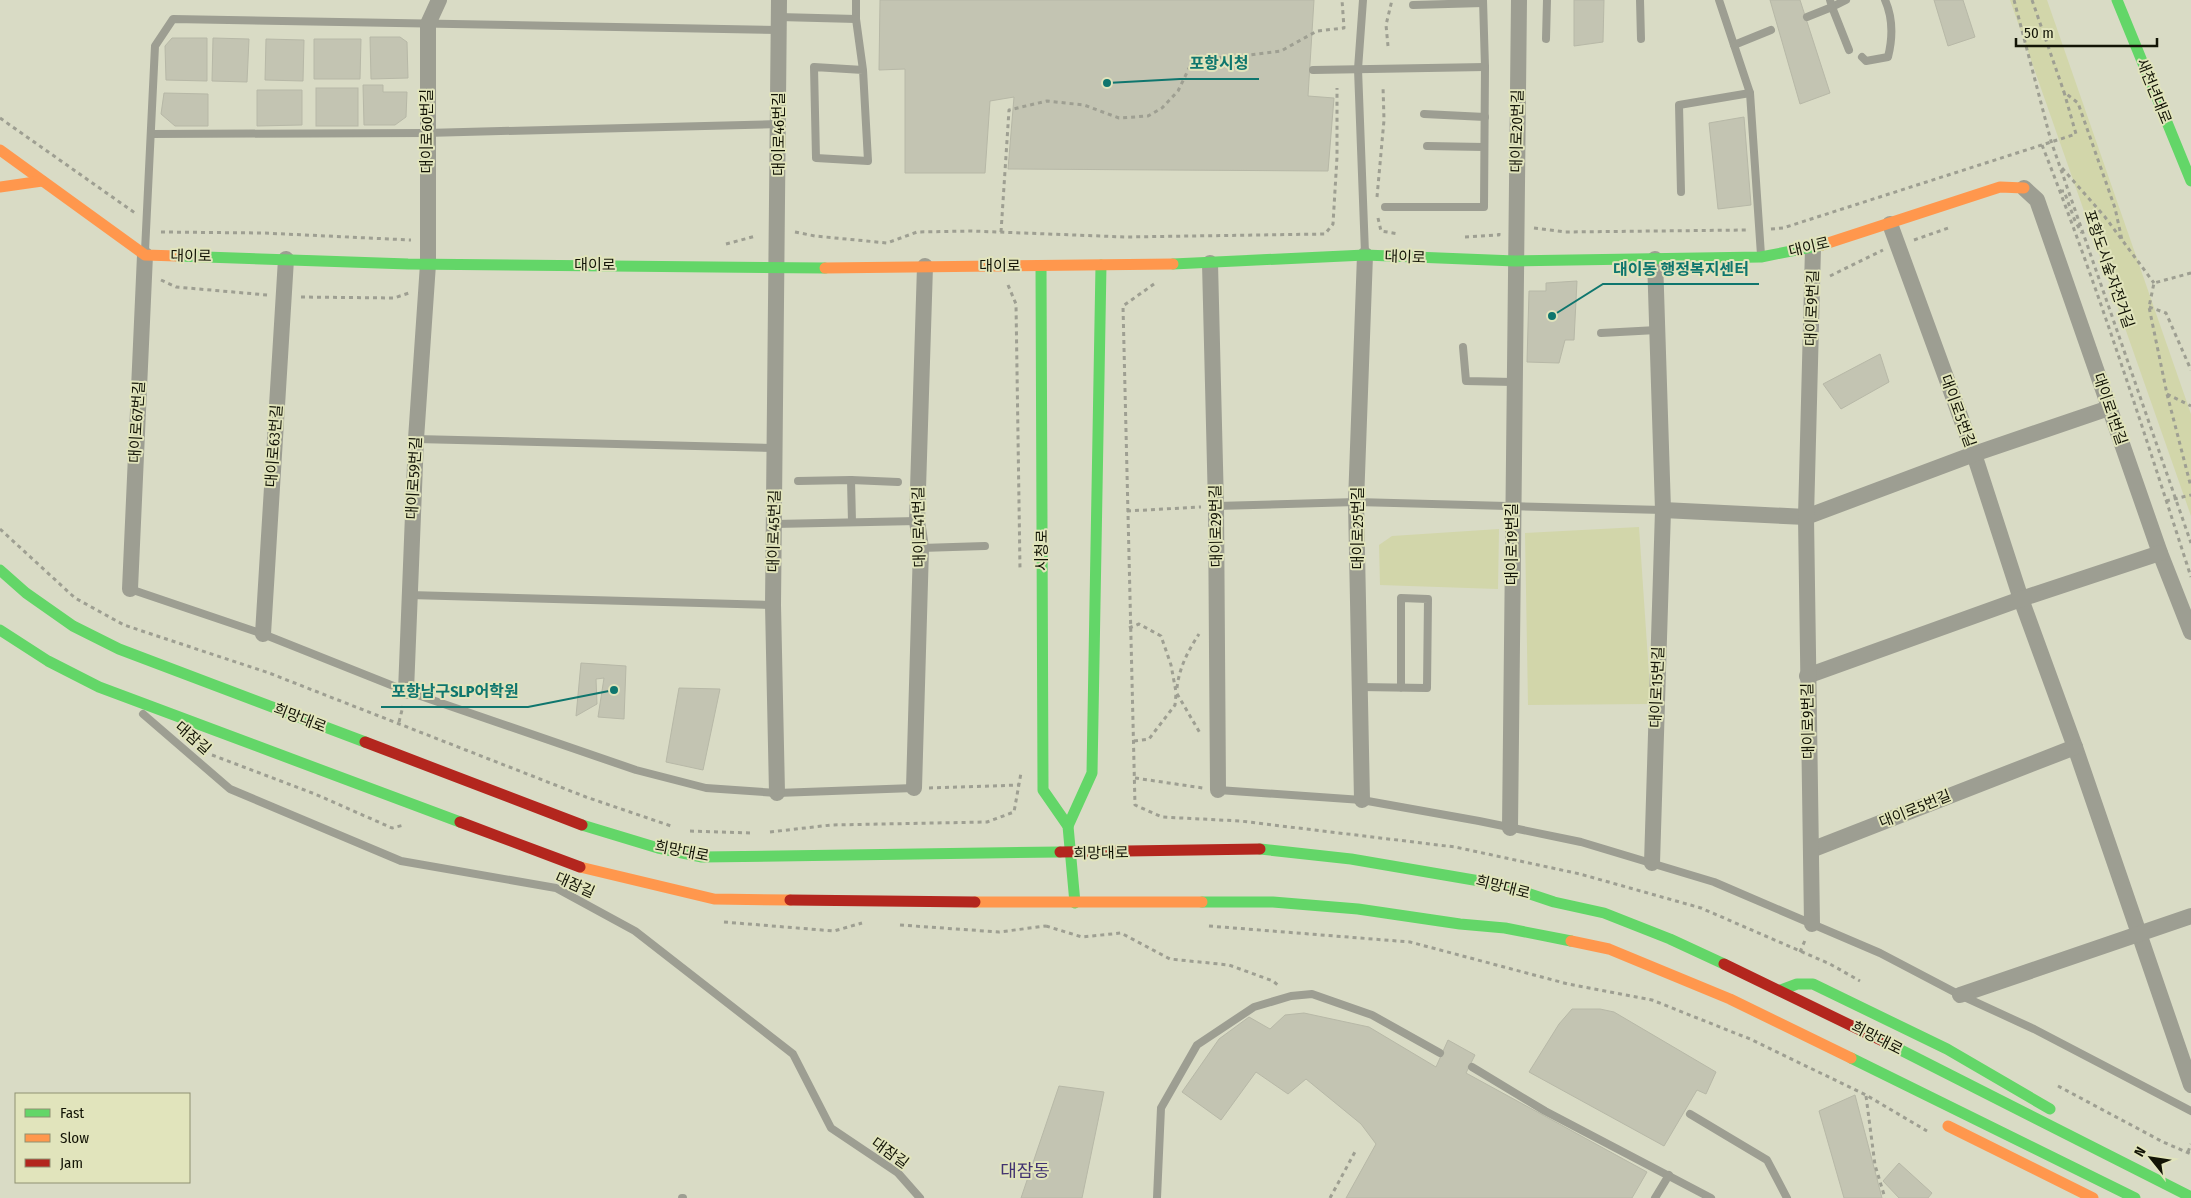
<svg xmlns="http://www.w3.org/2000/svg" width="2191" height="1198" font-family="'Fira Sans Condensed','Noto Sans KR',sans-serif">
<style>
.green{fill:#d2d6aa}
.building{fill:#c3c4b2;stroke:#b7b8a7}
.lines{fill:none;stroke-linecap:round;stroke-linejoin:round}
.path{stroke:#9e9f92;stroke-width:3;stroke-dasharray:4 4;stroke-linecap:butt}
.lane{stroke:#9d9e92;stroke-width:8}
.street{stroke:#9d9e92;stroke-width:16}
.fast{stroke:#63d668;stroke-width:11}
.slow{stroke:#ff974d;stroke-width:11}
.jam{stroke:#b3261e;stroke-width:11}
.labels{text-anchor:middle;stroke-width:4;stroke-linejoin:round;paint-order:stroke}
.street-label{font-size:15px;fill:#131406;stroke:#e1e4bc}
.quarter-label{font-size:18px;fill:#423370;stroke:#e1e4bc}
.leader{fill:none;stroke:#0f766e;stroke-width:2}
.callout-dot{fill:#0f766e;stroke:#e1e4bc;stroke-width:2}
.callout-label{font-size:16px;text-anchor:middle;font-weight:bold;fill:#0f766e;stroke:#e1e4bc;stroke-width:4;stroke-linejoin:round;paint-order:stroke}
</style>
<rect width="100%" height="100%" fill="#d9dbc5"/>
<g class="green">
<path d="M2010 0H2047L2191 414V516Z"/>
<path d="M1639 527 1651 704 1528 705 1525 533Z"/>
<path d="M1499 529 1498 589 1380 585 1379 545 1392 536Z"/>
</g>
<g class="building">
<path d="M880 0H1314L1308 96 1334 98 1328 171 1008 169 1014 97 990 101 985 173H905V69L879 70Z"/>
<path d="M1574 0H1604L1603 42 1574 46Z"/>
<path d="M1770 0H1800L1830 93 1800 104Z"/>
<path d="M1934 0H1963L1975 37 1948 46Z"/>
<path d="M370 37H400L407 42 408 78 371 79Z"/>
<path d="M172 38H207V81L166 80 165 46Z"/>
<path d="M213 38 249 39 247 82 212 81Z"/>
<path d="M266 39 304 40 303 81 265 80Z"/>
<path d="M314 39H361L360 79H314Z"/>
<path d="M363 85H383V92H407L406 117 395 125H364Z"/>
<rect x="316" y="88" width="42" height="38"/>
<path d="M257 90H302V125L257 126Z"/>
<path d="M164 93 208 94V126H175L161 114Z"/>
<path d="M1744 117 1751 205 1718 209 1709 123Z"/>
<path d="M1577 281 1574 340H1565L1559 363 1527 362 1529 291H1546V283Z"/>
<path d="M1880 354 1889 382 1841 409 1823 384Z"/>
<path d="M581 663 626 666 624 719 598 717 604 678 596 679 597 704 576 716Z"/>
<path d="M679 688 720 689 703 770 666 762Z"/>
<path d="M1572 1009H1600L1614 1012 1716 1072 1706 1094 1697 1090 1664 1146 1529 1072 1559 1024Z"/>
<path d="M1304 1013 1369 1027 1436 1067 1448 1040 1475 1055 1466 1073 1647 1172 1632 1198H1346L1376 1144 1361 1124 1306 1079 1288 1094 1256 1072 1221 1120 1182 1092 1219 1039 1249 1017 1270 1029 1285 1015Z"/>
<path d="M1059 1086 1104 1092 1082 1198H1021Z"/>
<path d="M1855 1095 1882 1198H1844L1819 1111Z"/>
<path d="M1899 1163 1932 1193 1928 1198H1899L1883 1181Z"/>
</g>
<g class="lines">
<g class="path">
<path d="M2014 0 2051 141 2191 543"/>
<path d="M2032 0 2064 92"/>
<path d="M1388 46 1386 25 1392 0"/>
<path d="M0 118 135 213"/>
<path d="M2042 145C2098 287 2144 432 2191 577"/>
<path d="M2062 168 2105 217 2154 283"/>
<path d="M2060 191H2064L2075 221 2082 233"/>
<path d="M1377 197 1384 120 1383 86"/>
<path d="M1378 218 1381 231 1399 234"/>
<path d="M1534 228 1565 232 1747 230"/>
<path d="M1771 229 1783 228 2076 134 2064 92 2078 103 2115 208 2122 240"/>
<path d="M161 232 263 233 411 240"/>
<path d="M795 232 815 236 887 243 917 232 972 231 1125 237 1325 234 1333 224 1337 157V88"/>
<path d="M1001 232 1009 110 1047 101 1084 105 1119 118 1148 116 1162 108 1178 91 1195 56 1226 58 1281 51 1317 31 1344 28 1342 0"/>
<path d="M1465 237 1499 235V233"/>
<path d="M1914 240 1951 227"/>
<path d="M726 244 756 236"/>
<path d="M2191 273 2154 283 2149 307 2167 394 2191 487"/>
<path d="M1830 276 1883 250"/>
<path d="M161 280 176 287 267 295"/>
<path d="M1154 284 1123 306 1135 805 1162 817 1240 821 1455 847 1580 874 1701 908 1830 964 1860 981"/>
<path d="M1008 285 1016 304 1020 569"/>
<path d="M301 297 394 298 409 293"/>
<path d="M2149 307 2166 313 2191 370"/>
<path d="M2167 394 2191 406"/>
<path d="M2166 501 2191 495"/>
<path d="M1127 511 1201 507"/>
<path d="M0 529 75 598 124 625 269 673 586 797 674 827"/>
<path d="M1129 628 1139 624 1161 636 1171 665 1176 692 1200 733"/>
<path d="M1177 688C1179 668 1188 651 1199 634"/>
<path d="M399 722 403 706"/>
<path d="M1134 741 1149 739 1175 705 1176 694"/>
<path d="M212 755 315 794 392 828 404 825"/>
<path d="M1135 778 1203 788"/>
<path d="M929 788 1020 785"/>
<path d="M690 831 751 833"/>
<path d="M770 832 831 825 987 822 1014 812 1021 773"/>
<path d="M724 922 834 931 862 923"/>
<path d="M900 925 999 932 1046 926"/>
<path d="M1046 926 1082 937 1121 933 1170 959 1229 965 1273 981 1279 986"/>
<path d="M1209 926 1410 942 1568 984 1652 1000 1750 1039 1866 1095 1927 1131"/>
<path d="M1800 952 1806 938"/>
<path d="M2058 1086 2163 1142 2191 1154"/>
<path d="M1866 1096 1875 1165 1885 1198"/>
<path d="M2188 1152 2191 1144"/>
<path d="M1330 1198 1356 1150"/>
</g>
<g class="lane">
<path d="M1363 0 1358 69 1365 253"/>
<path d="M1640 0 1641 39"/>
<path d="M1719 0 1750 93 1761 255"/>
<path d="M1846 0 1832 7 1849 50"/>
<path d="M1413 5 1483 3"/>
<path d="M779 17 856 19V0"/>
<path d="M1807 17 1832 7 1830 0"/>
<path d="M856 19 863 70 814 67 816 158 868 161 863 70"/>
<path d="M1546 39 1547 0"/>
<path d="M1734 45 1771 30"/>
<path d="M1862 57 1866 61 1888 57C1893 37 1893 18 1885 0"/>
<path d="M1313 70 1485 67"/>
<path d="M1424 114 1485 117"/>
<path d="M151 134 426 133 779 124"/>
<path d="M1427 146 1484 147"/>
<path d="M1681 192 1679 105 1750 93"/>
<path d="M1385 207H1484L1485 67 1483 0"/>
<path d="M145 251 155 46 173 19 779 30"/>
<path d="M1601 333 1657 330"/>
<path d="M1463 347 1466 381 1513 382"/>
<path d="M416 439 774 448"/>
<path d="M851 480 898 482"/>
<path d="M798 481 851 480 852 522"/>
<path d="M1216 506 1356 502 1663 510"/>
<path d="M775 524 917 521"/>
<path d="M921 548 985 546"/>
<path d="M130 589 263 634 406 691 636 770 706 788 777 793 914 788"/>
<path d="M409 595 773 605"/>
<path d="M1360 687 1427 688 1428 599 1401 598V688"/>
<path d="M143 714 230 789 401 861 556 888 635 931 793 1054 831 1128 898 1173 920 1198"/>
<path d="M1218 790 1362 800 1479 821 1581 842 1714 882 1880 953 1960 995 2034 1029 2191 1111"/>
<path d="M1472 1067 1545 1111 1711 1198"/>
<path d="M1690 1114 1767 1160 1787 1198"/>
<path d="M682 1198H683"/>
<path d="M1157 1198 1161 1108 1197 1045 1254 1007 1291 996 1312 994 1372 1015 1440 1053"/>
<path d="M1655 1198 1669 1175"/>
</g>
<g class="street">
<path d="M2024 188 2037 200 2160 553 2191 632"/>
<path d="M1890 224 1974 454 2021 599 2075 747 2191 1085"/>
<path d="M1210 263 1216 506 1218 790"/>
<path d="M1663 510 1806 517 1974 454 2109 408"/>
<path d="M130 589 145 255"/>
<path d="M263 634 286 259"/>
<path d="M1807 676 2021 599 2160 553"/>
<path d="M406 691 416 439 428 264V24L439 0"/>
<path d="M914 788 921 548 917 521 925 266"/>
<path d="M777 793 773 605 779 0"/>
<path d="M1362 800 1356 502 1365 255"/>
<path d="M1510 828 1519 0"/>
<path d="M1811 850 2075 747"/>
<path d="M1652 863 1663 510 1655 259"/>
<path d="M1812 924 1806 517 1813 248"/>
<path d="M1960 995 2191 916"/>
</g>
<g class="fast">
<path d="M2117 0 2191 181"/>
<path d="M177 256 408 264 825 268"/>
<path d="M1173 264 1365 255 1515 261 1761 257 1822 245"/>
<path d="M1041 266 1043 790 1068 826 1075 903"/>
<path d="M0 570 26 593 73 626 119 649 365 742"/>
<path d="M0 630 48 661 99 687 460 822"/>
<path d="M582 825 658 848 702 857 1060 852"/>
<path d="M1068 826 1092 773 1101 265"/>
<path d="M1260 849 1351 859 1503 885 1554 902 1604 913 1670 939 1724 964"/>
<path d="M1202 902H1273L1358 909 1460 924 1505 928 1571 941"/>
<path d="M1781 990 1797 984H1813L1947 1049 2050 1109"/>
<path d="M1885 1042 2191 1197"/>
<path d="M1851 1058 2135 1198"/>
</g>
<g class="slow">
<path d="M0 150 145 255 177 256"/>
<path d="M0 187 42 181"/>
<path d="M1822 245 2000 187 2024 188"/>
<path d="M825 268 1173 264"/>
<path d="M580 867 714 899 790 900"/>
<path d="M975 902H1202"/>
<path d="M1571 941 1609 949 1730 999 1851 1058"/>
<path d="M1948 1126 2093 1198"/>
</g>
<g class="jam">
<path d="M365 742 582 825"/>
<path d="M460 822 580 867"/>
<path d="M1060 852 1260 849"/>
<path d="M790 900 975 902"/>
<path d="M1724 964 1885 1042"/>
</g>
</g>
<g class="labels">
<g class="street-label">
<text transform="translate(2154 91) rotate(68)" y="5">새천년대로</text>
<text transform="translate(427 131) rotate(-90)" y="5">대이로60번길</text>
<text transform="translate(1517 131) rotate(-89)" y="5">대이로20번길</text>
<text transform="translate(779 134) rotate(-90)" y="5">대이로46번길</text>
<text transform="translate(1809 247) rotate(-13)" y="5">대이로</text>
<text transform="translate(191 256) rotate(1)" y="5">대이로</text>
<text transform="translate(1405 257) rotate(2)" y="5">대이로</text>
<text x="595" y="270">대이로</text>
<text x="1000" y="271">대이로</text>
<text transform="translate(2109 269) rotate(71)" y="5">포항도시숲자전거길</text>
<text transform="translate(1812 308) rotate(-88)" y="5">대이로9번길</text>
<text transform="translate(2110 409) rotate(71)" y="5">대이로1번길</text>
<text transform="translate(1958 411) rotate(70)" y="5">대이로5번길</text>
<text transform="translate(137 422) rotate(-87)" y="5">대이로67번길</text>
<text transform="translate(274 446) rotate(-86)" y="5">대이로63번길</text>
<text transform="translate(414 478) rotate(-87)" y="5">대이로59번길</text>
<text transform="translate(1216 526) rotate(-91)" y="5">대이로29번길</text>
<text transform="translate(919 527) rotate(-91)" y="5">대이로41번길</text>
<text transform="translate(1358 528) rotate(-90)" y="5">대이로25번길</text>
<text transform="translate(774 531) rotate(-89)" y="5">대이로45번길</text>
<text transform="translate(1512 544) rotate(-90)" y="5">대이로19번길</text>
<text transform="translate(1042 550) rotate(-90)" y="5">시청로</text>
<text transform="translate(1657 687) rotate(-88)" y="5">대이로15번길</text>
<text transform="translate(300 718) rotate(21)" y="5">희망대로</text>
<text transform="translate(1808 721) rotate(-91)" y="5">대이로9번길</text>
<text transform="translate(193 738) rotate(41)" y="5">대잠길</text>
<text transform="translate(1915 809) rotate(-22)" y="5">대이로5번길</text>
<text transform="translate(682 851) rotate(11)" y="5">희망대로</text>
<text transform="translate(1101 853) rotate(-1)" y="5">희망대로</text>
<text transform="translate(575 885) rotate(24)" y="5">대잠길</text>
<text transform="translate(1503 887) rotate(14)" y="5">희망대로</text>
<text transform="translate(1877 1038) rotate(27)" y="5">희망대로</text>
<text transform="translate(890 1153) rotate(36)" y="5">대잠길</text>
</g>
<g class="quarter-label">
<text x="1025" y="1177">대잠동</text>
</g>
</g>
<path class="leader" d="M1107 83L1180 79H1259M1552 316L1603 284H1759M614 690L528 707H381"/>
<g class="callout-dot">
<circle cx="1107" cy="83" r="5"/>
<circle cx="1552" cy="316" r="5"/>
<circle cx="614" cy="690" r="5"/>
</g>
<g class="callout-label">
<text x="1219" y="69">포항시청</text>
<text x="1681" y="275">대이동 행정복지센터</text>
<text x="455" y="697">포항남구SLP어학원</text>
</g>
<rect x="15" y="1093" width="175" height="90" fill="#e1e4bc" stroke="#8f9173"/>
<rect x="25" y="1109" width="25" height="8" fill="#63d668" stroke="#8f9173"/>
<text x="60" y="1118" font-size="15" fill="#131406">Fast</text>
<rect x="25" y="1134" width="25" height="8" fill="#ff974d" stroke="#8f9173"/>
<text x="60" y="1143" font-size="15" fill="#131406">Slow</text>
<rect x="25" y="1159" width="25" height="8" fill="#b3261e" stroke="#8f9173"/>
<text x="60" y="1168" font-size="15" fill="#131406">Jam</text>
<g transform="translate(2151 1158) rotate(300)" stroke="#e1e4bc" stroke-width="4" paint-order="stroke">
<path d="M0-4L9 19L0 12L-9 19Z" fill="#131406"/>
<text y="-8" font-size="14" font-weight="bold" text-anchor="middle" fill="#131406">N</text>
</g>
<path d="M2016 38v8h141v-8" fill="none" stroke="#131406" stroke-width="2.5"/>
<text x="2024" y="38" font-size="15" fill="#131406" stroke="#e1e4bc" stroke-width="4" paint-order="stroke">50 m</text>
</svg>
